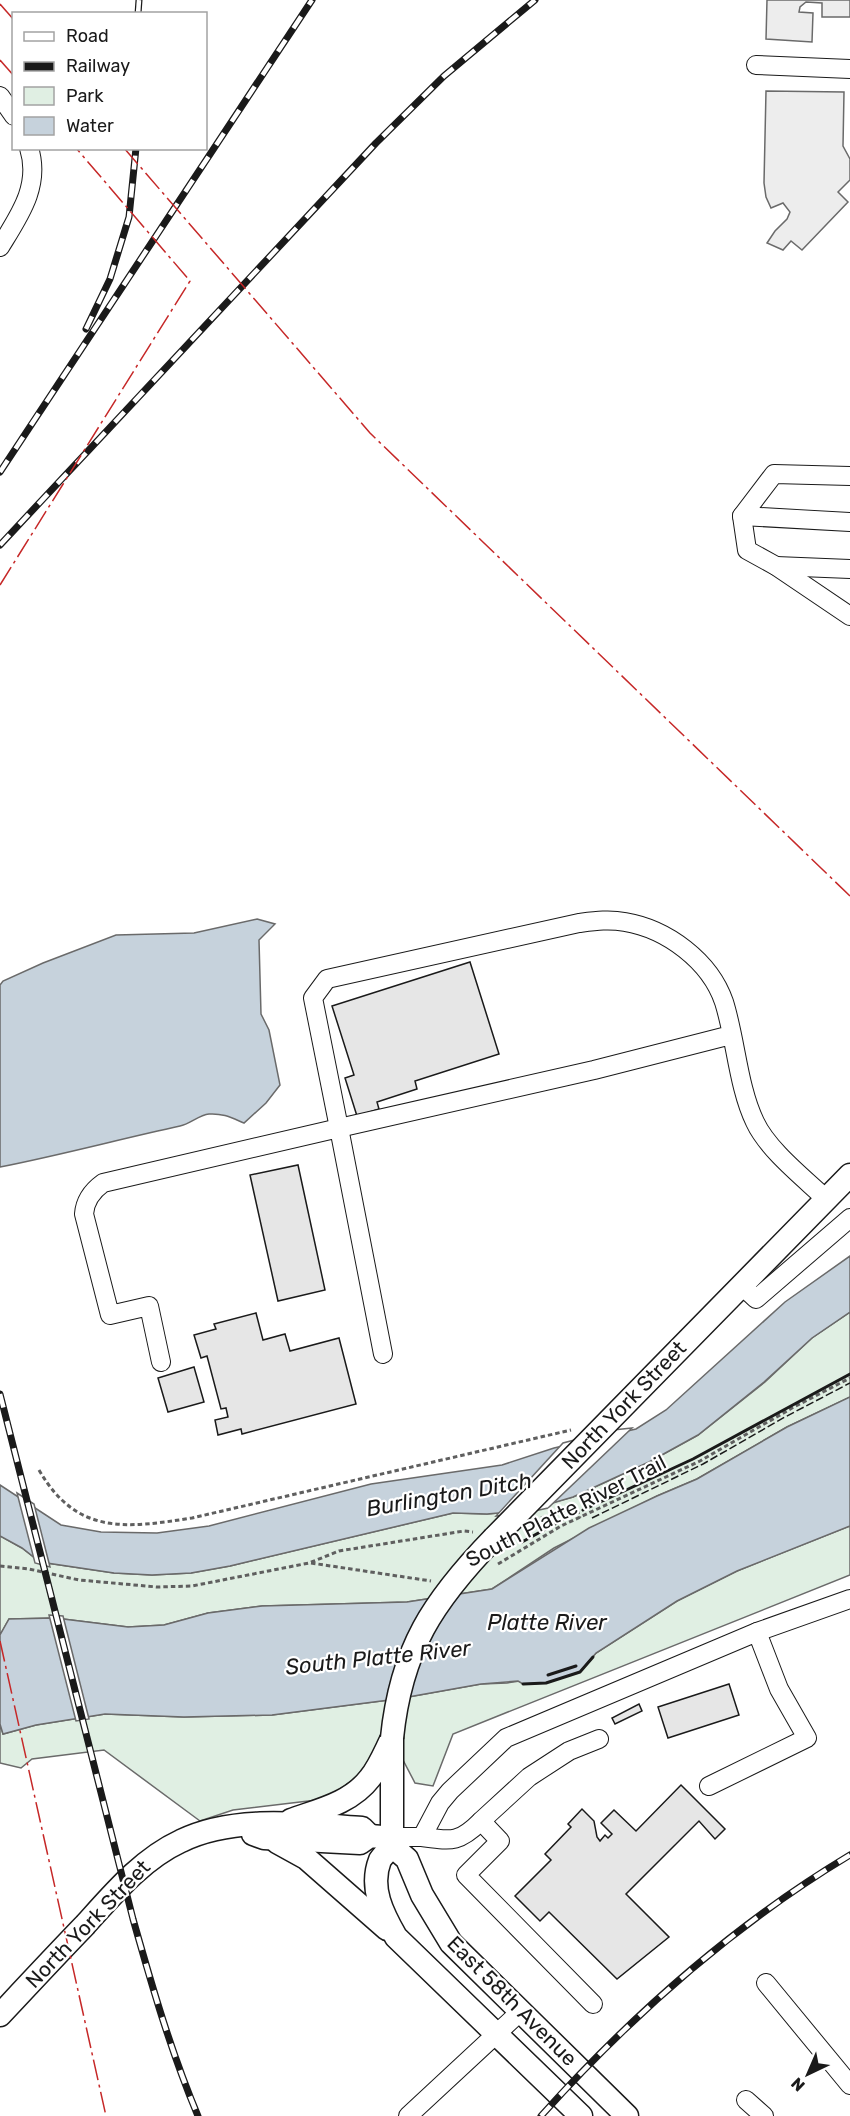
<svg xmlns="http://www.w3.org/2000/svg" width="850" height="2116" font-family="Rubik,sans-serif">
<style>
.green{fill:#e0efe3;stroke:#6a6a6a;stroke-width:1.5}
.parking{fill:#ededed;stroke:#6a6a6a;stroke-width:1.5}
.water{fill:#c6d2dc;stroke:#6a6a6a;stroke-width:1.5}
.pier{fill:#fff;stroke:#6a6a6a;stroke-width:1.5}
.building{fill:#e6e6e6;stroke:#1a1a1a;stroke-width:1.5}
.lines{fill:none;stroke-linecap:round;stroke-linejoin:round}
.minor-casing{stroke:#1a1a1a;stroke-width:20}
.major-casing{stroke:#1a1a1a;stroke-width:25}
.path{stroke:#5f5f5f;stroke-width:3;stroke-dasharray:4.5 3;stroke-linecap:butt}
.minor{stroke:#fff;stroke-width:18}
.major{stroke:#fff;stroke-width:22}
.rail-casing{stroke:#1a1a1a;stroke-width:7}
.rail{stroke:#fff;stroke-width:4.5;stroke-dasharray:14;stroke-linecap:butt}
.major-bridge-casing{stroke:#1a1a1a;stroke-width:25;stroke-linecap:butt}
.major-bridge{stroke:#fff;stroke-width:22}
.fence{stroke:#1a1a1a;stroke-width:1.5;stroke-dasharray:8 3;stroke-linecap:butt}
.wall{stroke:#1a1a1a;stroke-width:3}
.power{stroke:#c62828;stroke-width:1.5;stroke-dasharray:21 4.5 3 4.5;stroke-linecap:butt}
.labels{text-anchor:middle;stroke-width:4.5;stroke-linejoin:round;paint-order:stroke}
.street-label{font-size:21px;fill:#1a1a1a;stroke:#fff}
.water-label{font-size:22px;font-style:italic;fill:#1a1a1a;stroke:#fff}
</style>
<rect width="100%" height="100%" fill="#fff"/>
<g class="green">
<path d="M850 1312V1397L787 1427 697 1479 657 1496 554 1548 492 1589 407 1602 262 1606 208 1613 164 1625 128 1627 55 1618 9 1619 0 1635V1536L22 1548 40 1562 114 1573 152 1575 191 1573 230 1566 453 1513 487 1514 521 1511 573 1497 649 1462 698 1435 765 1382 812 1338Z"/>
<path d="M850 1526V1575L453 1734 433 1786 415 1783 392 1739 362 1774 325 1799 233 1810 200 1821 104 1750 32 1759 21 1768 0 1763V1724L3 1734 36 1725 105 1714 184 1717 272 1715 397 1699 481 1684 507 1683 580 1672 596 1653 677 1601 737 1571Z"/>
</g>
<g class="parking">
<path d="M767 0H850V17H822V3L806 2 800 7 799 12 813 13 812 42 766 39Z"/>
<path d="M766 91 844 92 843 146 850 159V180L838 192 848 202 802 250 791 241 783 250 767 243 775 231 787 219 790 212 783 203 771 208 766 197 764 183Z"/>
</g>
<g class="water">
<path d="M257 919 275 924 259 940 261 1014 269 1030 280 1085 266 1103 244 1123C232 1118 223 1113 209 1114 199 1115 190 1124 180 1126 120 1139 61 1155 0 1167V985L3 981 43 963 116 935 194 933Z"/>
<path d="M850 1256V1312L812 1338 764 1382 698 1435 649 1462 573 1497 546 1505 521 1511 487 1514 453 1513 230 1566 191 1573 152 1575 114 1573 40 1562 22 1548 0 1536V1485L61 1525 101 1532 157 1533 209 1526 371 1484 502 1465 554 1448 636 1429 666 1410 785 1302Z"/>
<path d="M850 1397V1526L737 1571 677 1601 596 1653 580 1672 546 1683 523 1684 518 1681 481 1684 397 1699 272 1715 184 1717 105 1714 36 1725 3 1734 0 1724V1635L9 1619 55 1618 128 1627 164 1625 208 1613 262 1606 407 1602 492 1589 589 1528 657 1496 697 1479 787 1427Z"/>
</g>
<g class="pier">
<path d="M632 1428 548 1508 521 1514 496 1516 563 1443 613 1430Z"/>
<path d="M17 1493 34 1504 50 1567 35 1563Z"/>
<path d="M49 1615 63 1616 89 1719 76 1721Z"/>
</g>
<g class="building">
<path d="M470 962 499 1054 415 1081 417 1089 377 1102 379 1109 357 1116 345 1078 354 1075 332 1006Z"/>
<path d="M298 1165 325 1290 278 1301 250 1175Z"/>
<path d="M256 1313 263 1340 285 1334 290 1351 339 1338 356 1404 242 1434 241 1429 218 1435 215 1420 228 1417 226 1408 221 1409 207 1356 201 1358 194 1335 216 1329 214 1324Z"/>
<path d="M194 1367 204 1402 168 1412 158 1378Z"/>
<path d="M729 1684 739 1715 668 1738 658 1707Z"/>
<path d="M639 1704 642 1711 615 1724 612 1718Z"/>
<path d="M681 1785 725 1829 715 1839 699 1821 626 1894 669 1937 617 1979 549 1912 540 1921 515 1896 551 1860 545 1854 571 1827 568 1824 582 1809 594 1821 597 1837 600 1841 605 1835 608 1838 612 1834 601 1823 614 1810 636 1831Z"/>
</g>
<g class="lines">
<defs>
<g id="minor">
<path d="M756 65 850 69"/>
<path d="M0 96 14 116"/>
<path d="M0 247C19 216 41 186 29 148"/>
<path d="M850 476 774 474 742 516 747 550 776 566 850 616"/>
<path d="M742 516 850 522"/>
<path d="M776 566 850 569"/>
<path d="M731 1035 594 1070 339 1128 313 998 327 979 579 923C595 921 609 919 625 922 667 929 710 961 724 1002 736 1040 738 1087 755 1122 768 1150 804 1178 826 1199"/>
<path d="M741 1285 756 1299 850 1218"/>
<path d="M161 1362 149 1306 110 1315 84 1214C85 1200 92 1191 103 1183L339 1128 383 1354"/>
<path d="M757 1632 850 1599"/>
<path d="M392 1837H422L440 1803 450 1791 506 1738 757 1632 779 1689 807 1738 709 1786"/>
<path d="M422 1837C452 1841 459 1843 481 1821"/>
<path d="M766 1983 850 2085"/>
<path d="M593 2004 466 1875 500 1841 481 1821 529 1777 569 1751 599 1739"/>
<path d="M746 2100 764 2116"/>
<path d="M408 2116 520 2012"/>
</g>
<g id="major">
<path d="M494 1538 850 1175"/>
<path d="M392 1738V1846C389 1850 383 1855 380 1860 369 1888 383 1914 396 1937L581 2116"/>
<path d="M291 1820C319 1810 351 1803 370 1778 379 1767 385 1752 391 1740"/>
<path d="M253 1834 264 1838 360 1843 370 1836 382 1837"/>
<path d="M277 1842 306 1858 387 1929"/>
<path d="M392 1846 407 1859 422 1895 451 1943 627 2116"/>
<path d="M0 2015C28 1985 56 1955 85 1925 113 1894 142 1859 181 1841 234 1815 305 1824 362 1828L370 1836"/>
</g>
</defs>
<use href="#minor" class="minor-casing"/>
<use href="#major" class="major-casing"/>
<g class="path">
<path d="M39 1470C77 1536 127 1528 192 1518L571 1430"/>
<path d="M541 1518 573 1508 578 1512 580 1518"/>
<path d="M311 1563 431 1581"/>
<path d="M498 1564 561 1526 700 1461 792 1408 850 1378"/>
<path d="M0 1566 29 1569 79 1580 157 1587 192 1586 309 1563 339 1551 464 1531 473 1532"/>
</g>
<use href="#minor" class="minor"/>
<use href="#major" class="major"/>
<defs>
<g id="rail">
<path d="M138 14 139 0"/>
<path d="M86 329 110 279 129 217 136 148"/>
<path d="M0 472 312 0"/>
<path d="M0 545 376 143 444 76 535 0"/>
<path d="M0 1394 133 1919C152 1986 171 2052 198 2116"/>
<path d="M541 2116C630 2017 735 1924 850 1855"/>
</g>
</defs>
<use href="#rail" class="rail-casing"/>
<use href="#rail" class="rail"/>
<defs>
<path id="major-bridge" d="M392 1738C401 1649 433 1601 494 1538"/>
</defs>
<use href="#major-bridge" class="major-bridge-casing"/>
<use href="#major-bridge" class="major-bridge"/>
<path class="fence" d="M592 1518 703 1464 785 1417 850 1383"/>
<g class="wall">
<path d="M583 1510 693 1459 850 1374"/>
<path d="M522 1542 573 1514"/>
<path d="M548 1675 576 1666"/>
<path d="M523 1684 546 1683 580 1672 593 1657"/>
</g>
<g class="power">
<path d="M0 4 14 20"/>
<path d="M0 60 14 76"/>
<path d="M124 148 370 433 850 896"/>
<path d="M0 585 190 281 76 148"/>
<path d="M0 1641 106 2116"/>
</g>
</g>
<g class="labels">
<g class="street-label">
<text transform="translate(624 1405) rotate(-46)" y="7">North York Street</text>
<text transform="translate(566 1511) rotate(-27)" y="7">South Platte River Trail</text>
<text transform="translate(88 1924) rotate(-46)" y="7">North York Street</text>
<text transform="translate(512 2001) rotate(45)" y="7">East 58th Avenue</text>
</g>
<g class="water-label">
<text transform="translate(449 1494) rotate(-10)" y="8">Burlington Ditch</text>
<text x="547" y="1630">Platte River</text>
<text transform="translate(378 1657) rotate(-6)" y="8">South Platte River</text>
</g>
</g>
<rect x="12" y="12" width="195" height="138" fill="#ffffff" stroke="#a3a3a3" stroke-width="1.5"/>
<rect x="24" y="32" width="30" height="9" fill="#ffffff" stroke="#a3a3a3" stroke-width="1.5"/>
<text x="66" y="42" font-size="18" fill="#1a1a1a">Road</text>
<rect x="24" y="62" width="30" height="9" fill="#1a1a1a" stroke="#a3a3a3" stroke-width="1.5"/>
<text x="66" y="72" font-size="18" fill="#1a1a1a">Railway</text>
<rect x="24" y="87" width="30" height="18" fill="#e0efe3" stroke="#a3a3a3" stroke-width="1.5"/>
<text x="66" y="102" font-size="18" fill="#1a1a1a">Park</text>
<rect x="24" y="117" width="30" height="18" fill="#c6d2dc" stroke="#a3a3a3" stroke-width="1.5"/>
<text x="66" y="132" font-size="18" fill="#1a1a1a">Water</text>
<g transform="translate(808 2074) rotate(224)" stroke="#ffffff" stroke-width="4.5" paint-order="stroke">
<path d="M0-4.5L10 22L0 15L-10 22Z" fill="#1a1a1a"/>
<text y="-9" font-size="16" font-weight="bold" text-anchor="middle" fill="#1a1a1a">N</text>
</g>
</svg>
